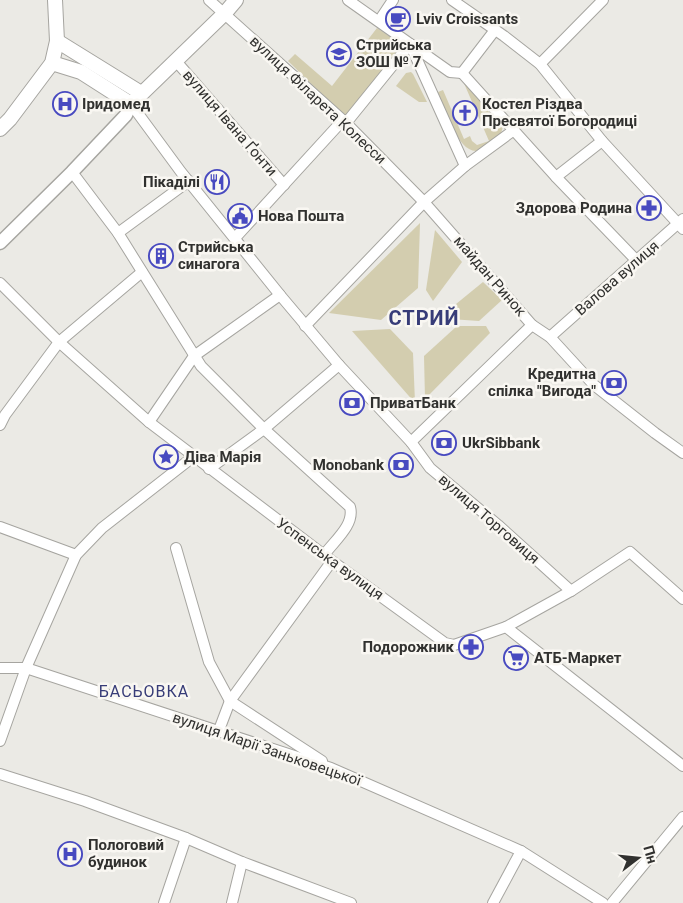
<svg xmlns="http://www.w3.org/2000/svg" width="683" height="903" font-family="Roboto,sans-serif">
<style>
.green{fill:#d3cdaf}
.lines{fill:none;stroke-linecap:round;stroke-linejoin:round}
.minor-casing{stroke:#a6a5a0;stroke-width:12}
.tertiary-casing{stroke:#a6a5a0;stroke-width:15}
.secondary-casing{stroke:#a6a5a0;stroke-width:16}
.minor{stroke:#fff;stroke-width:10}
.tertiary{stroke:#fff;stroke-width:12}
.secondary{stroke:#fff;stroke-width:14}
.labels{text-anchor:middle;stroke-width:5;stroke-linejoin:round;paint-order:stroke}
.poi-label{font-size:15px;font-weight:bold;fill:#31312f;stroke:#f9f7f2;text-anchor:start}
.street-label{font-size:15px;fill:#31312f;stroke:#f9f7f2}
.neighbourhood-label{font-size:16px;letter-spacing:1px;fill:#373c78;stroke:#f9f7f2}
.district-label{font-size:20px;font-weight:bold;letter-spacing:1px;fill:#373c78;stroke:#f9f7f2}
</style>
<rect width="100%" height="100%" fill="#ebeae5"/>
<g class="green">
<path d="M377 28 401 44 402 47 347 116H344L288 61 295 54 332 86Z"/>
<path d="M411 72 413 74 427 102H419L396 86 406 73Z"/>
<path d="M463 81 503 126 501 134 476 151C457 151 445 108 438 92L443 90 464 139 470 136 472 141 477 145 489 141Z"/>
<path d="M420 223 418 288 381 320 329 313Z"/>
<path d="M435 230 462 262 433 301 426 290Z"/>
<path d="M483 282 502 300 479 321 450 319 445 313Z"/>
<path d="M457 326H486L490 333 425 399 424 356Z"/>
<path d="M390 329 413 353 415 403 352 331Z"/>
</g>
<g class="lines">
<defs>
<g id="minor">
<path d="M209 0 346 123 424 202 532 325 550 337 594 385 655 433 683 453"/>
<path d="M348 0 450 72 462 73"/>
<path d="M452 0 504 36 540 64 602 141 683 229"/>
<path d="M379 21 393 0"/>
<path d="M410 44 465 166"/>
<path d="M175 60 284 185"/>
<path d="M540 64 603 0"/>
<path d="M462 73 556 177 637 261"/>
<path d="M462 73 495 30"/>
<path d="M131 104 181 172 280 295 339 365 411 442 430 468 498 525 571 591"/>
<path d="M346 123 410 44"/>
<path d="M72 172 118 233 201 366 264 429 350 507C355 525 334 541 324 555"/>
<path d="M556 177 602 141"/>
<path d="M118 233 189 181"/>
<path d="M235 238 343 120"/>
<path d="M0 283 59 342 149 422 332 561 445 643 454 645 506 627 683 766"/>
<path d="M305 326 424 202 465 166 514 130"/>
<path d="M550 337 683 219"/>
<path d="M149 422 194 356 280 295"/>
<path d="M0 425 5 415 59 342 142 272"/>
<path d="M411 442 532 325"/>
<path d="M209 469 264 429 339 365"/>
<path d="M0 527 76 555"/>
<path d="M176 548 209 662 230 701 322 761"/>
<path d="M506 627 571 591 630 552 683 599"/>
<path d="M0 668H26L331 768 521 851 603 903"/>
<path d="M219 730 230 701 332 561"/>
<path d="M0 741 26 668 76 555 102 528 193 457"/>
<path d="M0 774 85 801 186 838 242 862 351 903"/>
<path d="M164 903 186 838"/>
<path d="M232 903 242 862"/>
<path d="M493 903 521 851"/>
<path d="M612 903 683 817"/>
</g>
<path id="tertiary" d="M0 243 72 172 126 115 131 104"/>
<g id="secondary">
<path d="M57 41 141 93"/>
<path d="M52 63 81 72 131 104 225 13 236 0"/>
<path d="M0 129 10 119 52 63 57 41 55 0"/>
</g>
</defs>
<use href="#minor" class="minor-casing"/>
<use href="#tertiary" class="tertiary-casing"/>
<use href="#secondary" class="secondary-casing"/>
<use href="#minor" class="minor"/>
<use href="#tertiary" class="tertiary"/>
<use href="#secondary" class="secondary"/>
</g>
<defs>
<symbol id="cafe-ring" viewBox="-11 -11 22 22"><circle r="9.5" fill="#f9f7f2" stroke="#484ac0" stroke-width="1.5"/><path d="M-5.5-4.5H6V0H3Q3 3.5 0 3.5H-2.5Q-5.5 3.5-5.5 0ZM3-3.2v2h1.7v-2ZM-6 4.5H4V6H-6Z" fill="#484ac0"/></symbol>
<symbol id="school-ring" viewBox="-11 -11 22 22"><circle r="9.5" fill="#f9f7f2" stroke="#484ac0" stroke-width="1.5"/><path d="M0-5L7-2L0 1L-7-2ZM-4 1L0 2.5L4 1V4Q0 6-4 4Z" fill="#484ac0"/></symbol>
<symbol id="hospital-ring" viewBox="-11 -11 22 22"><circle r="9.5" fill="#f9f7f2" stroke="#484ac0" stroke-width="1.5"/><path d="M-5-5h3v3.5h4V-5h3V5h-3V1.5h-4V5h-3Z" fill="#484ac0"/></symbol>
<symbol id="church-ring" viewBox="-11 -11 22 22"><circle r="9.5" fill="#f9f7f2" stroke="#484ac0" stroke-width="1.5"/><path d="M-1.2-6h2.4v3.5h3.3v2.4h-3.3V6h-2.4V-.1h-3.3v-2.4h3.3Z" fill="#484ac0"/></symbol>
<symbol id="restaurant-ring" viewBox="-11 -11 22 22"><circle r="9.5" fill="#f9f7f2" stroke="#484ac0" stroke-width="1.5"/><path d="M-5-6h1v4h1v-4h1v4h1v-4h1v5L-1.5 .5V6h-2V.5L-5-1ZM5-6V6H3V1.5H1.5Q1.5-4 5-6Z" fill="#484ac0"/></symbol>
<symbol id="pharmacy-ring" viewBox="-11 -11 22 22"><circle r="9.5" fill="#f9f7f2" stroke="#484ac0" stroke-width="1.5"/><path d="M-2-6h4v4h4v4h-4v4h-4v-4h-4v-4h4Z" fill="#484ac0"/></symbol>
<symbol id="civic-ring" viewBox="-11 -11 22 22"><circle r="9.5" fill="#f9f7f2" stroke="#484ac0" stroke-width="1.5"/><path d="M-.6-6.5H3V-4.5H.6V-3L4-1V1h2V6H-6V1h2V-1L-.6-3ZM-1.2 2.5V6h2.4V2.5Z" fill="#484ac0"/></symbol>
<symbol id="building-ring" viewBox="-11 -11 22 22"><circle r="9.5" fill="#f9f7f2" stroke="#484ac0" stroke-width="1.5"/><path d="M-4-6H4V6H1V3H-1V6H-4ZM-2.5-4.3h1.7v1.8h-1.7ZM.8-4.3h1.7v1.8H.8ZM-2.5-1h1.7V.8h-1.7ZM.8-1h1.7V.8H.8Z" fill="#484ac0"/></symbol>
<symbol id="bank-ring" viewBox="-11 -11 22 22"><circle r="9.5" fill="#f9f7f2" stroke="#484ac0" stroke-width="1.5"/><path d="M-6-4H6V4H-6ZM0-2.3a2.3 2.3 0 1 0 0 4.6a2.3 2.3 0 1 0 0-4.6Z" fill="#484ac0"/></symbol>
<symbol id="sight-ring" viewBox="-11 -11 22 22"><circle r="9.5" fill="#f9f7f2" stroke="#484ac0" stroke-width="1.5"/><path d="M0-6L1.8-2.2L6-1.7L2.9 1.2L3.7 5.4L0 3.3L-3.7 5.4L-2.9 1.2L-6-1.7L-1.8-2.2Z" fill="#484ac0"/></symbol>
<symbol id="supermarket-ring" viewBox="-11 -11 22 22"><circle r="9.5" fill="#f9f7f2" stroke="#484ac0" stroke-width="1.5"/><path d="M-6-5.5h2.5l.6 2H6L4.5 2H-2.5L-4.4-4H-6ZM-1.5 3.2a1.3 1.3 0 1 0 .1 0ZM3 3.2a1.3 1.3 0 1 0 .1 0Z" fill="#484ac0"/></symbol>
</defs>
<g fill-rule="evenodd">
<use href="#cafe-ring" x="384" y="5" width="28" height="28"/>
<use href="#school-ring" x="325" y="40" width="28" height="28"/>
<use href="#hospital-ring" x="51" y="90" width="28" height="28"/>
<use href="#church-ring" x="451" y="99" width="28" height="28"/>
<use href="#restaurant-ring" x="203" y="168" width="28" height="28"/>
<use href="#pharmacy-ring" x="635" y="194" width="28" height="28"/>
<use href="#civic-ring" x="226" y="202" width="28" height="28"/>
<use href="#building-ring" x="147" y="242" width="28" height="28"/>
<use href="#bank-ring" x="600" y="369" width="28" height="28"/>
<use href="#bank-ring" x="338" y="389" width="28" height="28"/>
<use href="#bank-ring" x="430" y="429" width="28" height="28"/>
<use href="#sight-ring" x="152" y="443" width="28" height="28"/>
<use href="#bank-ring" x="387" y="451" width="28" height="28"/>
<use href="#pharmacy-ring" x="457" y="633" width="28" height="28"/>
<use href="#supermarket-ring" x="502" y="644" width="28" height="28"/>
<use href="#hospital-ring" x="56" y="840" width="28" height="28"/>
</g>
<g class="labels">
<g class="poi-label">
<text x="416" y="24">Lviv Croissants</text>
<text x="356" y="50">Стрийська<tspan x="356" dy="17">ЗОШ № 7</tspan></text>
<text x="82" y="109">Іридомед</text>
<text x="482" y="109">Костел Різдва<tspan x="482" dy="17">Пресвятої Богородиці</tspan></text>
<text x="200" y="187" text-anchor="end">Пікаділі</text>
<text x="632" y="213" text-anchor="end">Здорова Родина</text>
<text x="258" y="221">Нова Пошта</text>
<text x="178" y="252">Стрийська<tspan x="178" dy="17">синагога</tspan></text>
<text x="596" y="379" text-anchor="end">Кредитна<tspan x="596" dy="17">спілка "Вигода"</tspan></text>
<text x="370" y="408">ПриватБанк</text>
<text x="462" y="448">UkrSibbank</text>
<text x="184" y="462">Діва Марія</text>
<text x="384" y="470" text-anchor="end">Monobank</text>
<text x="454" y="652" text-anchor="end">Подорожник</text>
<text x="534" y="663">АТБ-Маркет</text>
<text x="88" y="850">Пологовий<tspan x="88" dy="17">будинок</tspan></text>
</g>
<g class="street-label">
<text transform="translate(318 100) rotate(43)" y="5">вулиця Філарета Колесси</text>
<text transform="translate(230 123) rotate(49)" y="5">вулиця Івана Ґонти</text>
<text transform="translate(490 276) rotate(49)" y="5">майдан Ринок</text>
<text transform="translate(617 278) rotate(-41)" y="5">Валова вулиця</text>
<text transform="translate(489 519) rotate(41)" y="5">вулиця Торговиця</text>
<text transform="translate(330 559) rotate(36)" y="5">Успенська вулиця</text>
<text transform="translate(267 749) rotate(19)" y="5">вулиця Марії Заньковецької</text>
</g>
<g class="neighbourhood-label">
<text x="144" y="697">БАСЬОВКА</text>
</g>
<g class="district-label">
<text x="424" y="325">СТРИЙ</text>
</g>
</g>
<g transform="translate(638 858) rotate(74)" stroke="#f9f7f2" stroke-width="4" paint-order="stroke">
<path d="M0-4L9 19L0 12L-9 19Z" fill="#31312f"/>
<text y="-8" font-size="14" font-weight="bold" text-anchor="middle" fill="#31312f">Пн</text>
</g>
</svg>
